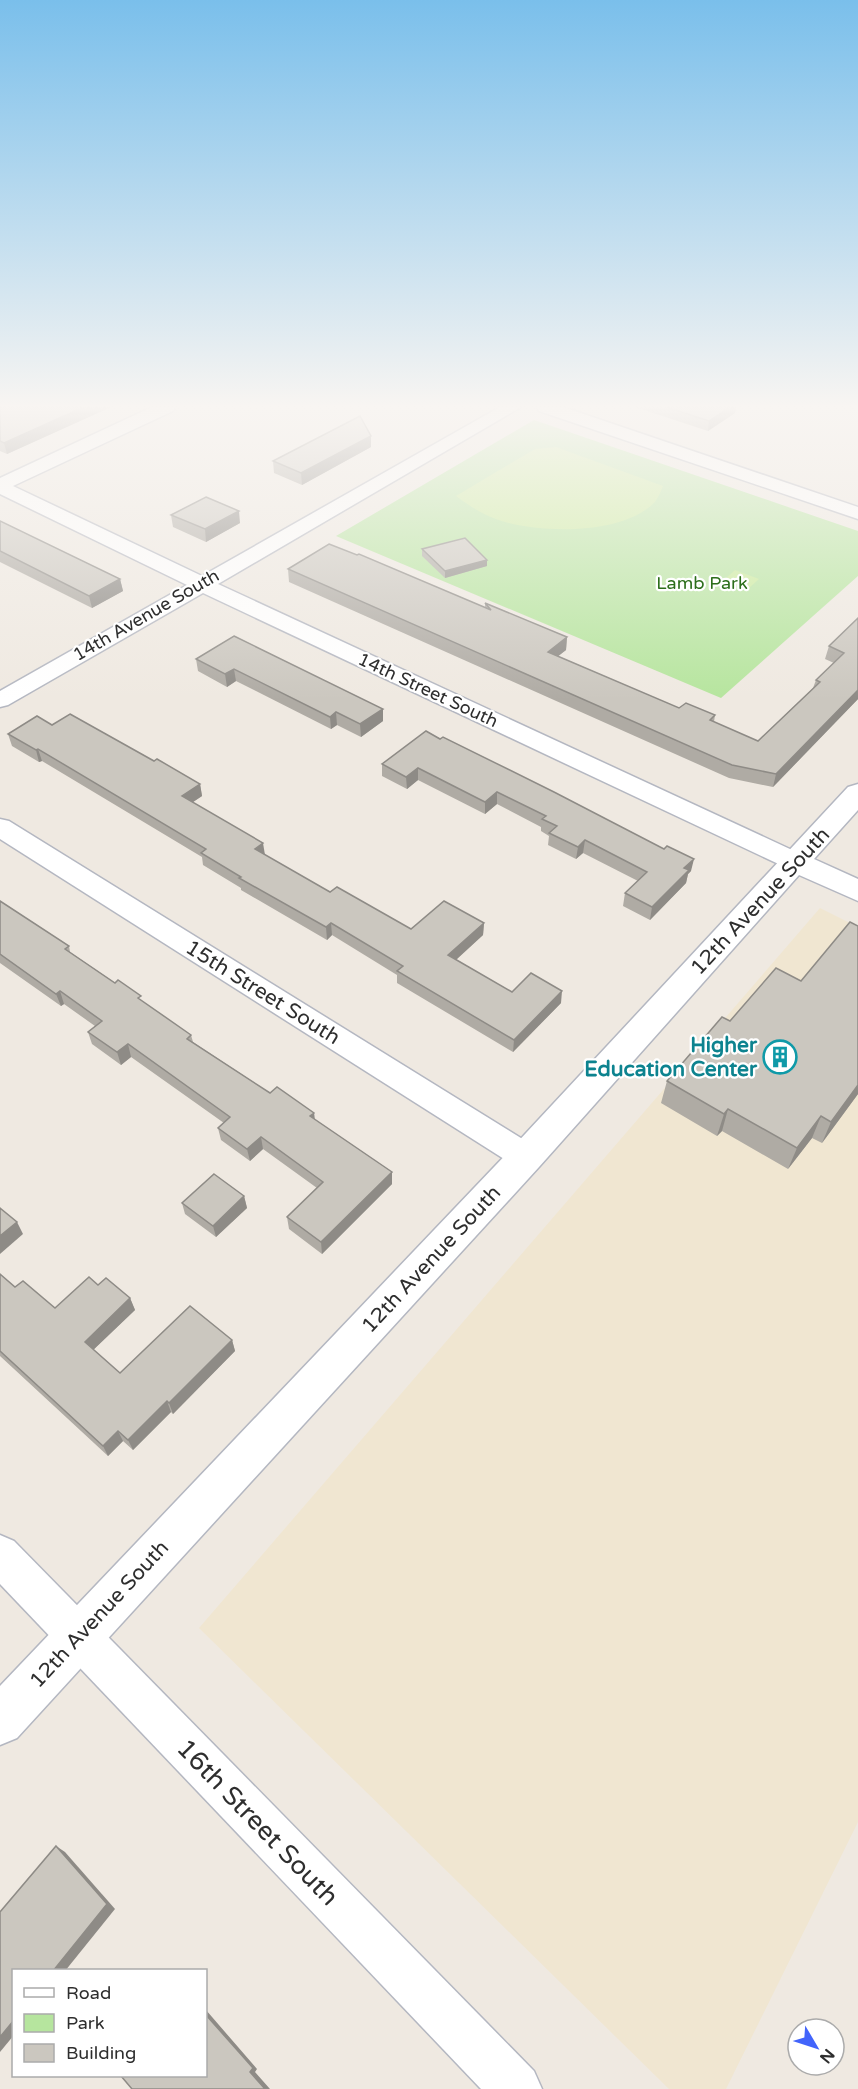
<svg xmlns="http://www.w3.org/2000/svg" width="858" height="2089" font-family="'Varela Round',sans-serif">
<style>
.education{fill:#f0e6d1}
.green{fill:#b6e59e}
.pitch{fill:#c9ec9a}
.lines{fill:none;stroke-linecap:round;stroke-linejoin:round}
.street-casing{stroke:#b4b7c1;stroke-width:3}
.secondary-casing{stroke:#b4b7c1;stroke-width:3}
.street{fill:#fff;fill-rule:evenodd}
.secondary{fill:#fff;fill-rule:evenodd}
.wall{fill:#afaba4}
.shaded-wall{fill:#8e8b86}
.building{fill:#cbc7bf;stroke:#8e8b86;stroke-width:1.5}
.labels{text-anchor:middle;stroke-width:4.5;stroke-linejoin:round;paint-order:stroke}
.far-park-label{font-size:18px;fill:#2c6e1b;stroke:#fff}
.far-street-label{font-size:18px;fill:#2e2e2e;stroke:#fff}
.street-label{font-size:21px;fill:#2e2e2e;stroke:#fff}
.culture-label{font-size:21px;font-weight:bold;fill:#0d838f;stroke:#fff;text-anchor:end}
.near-street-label{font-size:26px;fill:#2e2e2e;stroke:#fff}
</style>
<rect width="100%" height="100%" fill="#efe9e1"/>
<path class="education" d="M820 908 858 927V1822L726 2089H669L199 1628Z"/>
<path class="green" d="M534 420 858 531V576L721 698 336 536Z"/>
<g class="pitch">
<path d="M556 447 663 486C661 491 658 498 655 502 623 535 545 533 505 522 486 517 471 507 456 496L535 449Z"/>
<path d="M735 570 759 579 748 589 724 580Z"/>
</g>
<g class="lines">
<defs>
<g id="street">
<path d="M152 407H175L173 411 13 486 202 576 500 407H521L218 584 805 856 809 862 805 868 796 871 787 868 203 593 8 705 0 707V691L187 585 0 494V478Z"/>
<path d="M537 407H563L858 507V519L539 411Z"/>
<path d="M0 819 9 821 537 1148 542 1157 537 1166 526 1170 515 1166 0 839Z"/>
<path d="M0 1535 14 1541 534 2071 542 2089H481L0 1584Z"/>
</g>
<path id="secondary" d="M858 784V810L814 859 858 879V901L799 875 539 1167 17 1738 0 1745V1686L513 1147 848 787Z"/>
</defs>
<use href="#street" class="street-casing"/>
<use href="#secondary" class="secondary-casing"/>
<use href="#street" class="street"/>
<use href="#secondary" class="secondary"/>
</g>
<g class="wall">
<path d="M0 407H111L7 454 0 451Z"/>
<path d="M635 407H736L735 413 708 431Z"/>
<path d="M371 447 302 485 274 473 273 461Z"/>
<path d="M171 515 240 523 206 542 173 527Z"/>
<path d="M0 521 120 579 123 591 92 608 0 562Z"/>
<path d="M422 549 487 560V566L445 578 422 556Z"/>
<path d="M288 569 485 608V603L567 637 566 650 558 656 679 708 715 715 714 722 758 741 813 688 816 680 834 663 825 659 829 646 858 618V699L773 787 729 778 289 582Z"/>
<path d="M234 636 383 721 361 737 337 725 331 729 236 681 227 687 198 671 196 659Z"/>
<path d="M52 725 154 761 200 784 202 796 193 802 265 855 330 892 411 929 484 923 483 935 456 960 512 992 561 1003 513 1052 397 983V975L332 935 327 940 241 890V888L203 865 202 857 42 761 39 762 12 746 8 734Z"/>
<path d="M426 731 691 871 688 874 686 883 650 920 623 906 625 893 638 881 583 853 576 859 548 845 549 836 541 831V827L497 804 485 814 418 780 407 789 382 776V764Z"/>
<path d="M0 901 69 946 70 952 191 1035 193 1042 270 1093 314 1113 315 1120 392 1172V1184L322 1254 289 1229 287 1217 317 1188 263 1149 250 1161 221 1140 218 1128 224 1123 131 1057 121 1065 92 1044 88 1032 95 1026 64 1004 61 1006 0 963Z"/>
<path d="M730 1021 858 1094 822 1143 812 1138 788 1169 722 1131 717 1136 661 1103 667 1081Z"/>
<path d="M244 1196 247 1208 216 1237 185 1214 182 1203Z"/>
<path d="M0 1274 15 1287 55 1308 98 1285 130 1298 135 1310 93 1350 120 1373 232 1340 235 1351 173 1414 171 1412 133 1450 123 1441 108 1456 0 1356Z"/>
</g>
<g class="shaded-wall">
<path d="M84 407H111L7 454 4 443Z"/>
<path d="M730 407H736L735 413 708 431 709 421Z"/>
<path d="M371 436V447L302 485 301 473Z"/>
<path d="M239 511 240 523 206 542 205 529Z"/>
<path d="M487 560V566L445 578V571Z"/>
<path d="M120 579 123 591 92 608 89 596Z"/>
<path d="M567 637 566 650 547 665 548 652Z"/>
<path d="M234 669 236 681 227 687 225 674Z"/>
<path d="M858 690V699L773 787 776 774Z"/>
<path d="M383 709V721L361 737 360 724Z"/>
<path d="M336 712 337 725 331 729 330 717Z"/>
<path d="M38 749 42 761 39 762 36 750Z"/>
<path d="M418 768V780L407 789 406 777Z"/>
<path d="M200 784 202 796 184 808 182 796Z"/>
<path d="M497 792V804L485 814V802Z"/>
<path d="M585 840 583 853 576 859 578 847Z"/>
<path d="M263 843 265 855 255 849Z"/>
<path d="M694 859 691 871 688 874 686 883 650 920 652 907 684 868Z"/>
<path d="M331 923 332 935 327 940 326 927Z"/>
<path d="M484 923 483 935 448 967V955Z"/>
<path d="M60 991 64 1004 61 1006 56 994Z"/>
<path d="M562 991 561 1003 513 1052 514 1040Z"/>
<path d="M128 1044 131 1057 121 1065 117 1052Z"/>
<path d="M858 1085V1094L822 1143 831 1122Z"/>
<path d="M728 1109 722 1131 717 1136 724 1114Z"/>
<path d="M314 1113 315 1125 310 1116Z"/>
<path d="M821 1116 812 1138 788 1169 797 1148Z"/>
<path d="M261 1137 263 1149 250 1161 247 1149Z"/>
<path d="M392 1172V1184L322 1254 321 1242Z"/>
<path d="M244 1196 247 1208 216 1237 213 1226Z"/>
<path d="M17 1222 23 1234 0 1254V1236Z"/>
<path d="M130 1298 135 1310 90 1353 85 1342Z"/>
<path d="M232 1340 235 1351 173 1414 169 1403Z"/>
<path d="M167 1401 171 1412 133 1450 128 1440Z"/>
<path d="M118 1431 123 1441 108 1456 103 1446Z"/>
<path d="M56 1846 65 1852 115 1909 65 1971H53Z"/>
<path d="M206 2010 257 2069 255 2072 270 2089H265L250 2072 206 2015Z"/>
<path d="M14 2020V2035L0 2052V2037Z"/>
</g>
<g class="building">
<path d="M0 407H84L4 443 0 441Z"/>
<path d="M666 407H730L709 421Z"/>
<path d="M360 416 371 436 301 473 273 461Z"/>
<path d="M206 497 239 511 205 529 171 515Z"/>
<path d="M0 521 120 579 89 596 0 551Z"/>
<path d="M465 538 487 560 445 571 422 549Z"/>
<path d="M329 544 357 555 359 554 491 610 485 603 567 637 548 652 679 708 686 703 715 715 710 720 758 741 820 682 816 680 844 653 829 646 858 618V690L776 774 732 765 288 569Z"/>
<path d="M234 636 383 709 360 724 336 712 330 717 234 669 225 674 196 659Z"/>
<path d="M70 714 154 761 157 759 200 784 182 796 263 843 255 849 330 892 337 887 411 929 444 901 484 923 448 955 512 992 531 973 562 991 514 1040 397 971 403 966 331 923 326 927 239 878 241 877 201 853 206 849 38 749 36 750 8 734 37 716 52 725Z"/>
<path d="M426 731 440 739 443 737 554 792 664 849 667 846 694 859 684 868 689 870 652 907 625 893 647 872 585 840 578 847 549 833 557 826 542 819 546 816 497 792 485 802 418 768 406 777 382 764Z"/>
<path d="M0 901 69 946 65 949 115 983 118 980 141 996 138 998 191 1035 187 1039 270 1093 277 1087 314 1113 310 1116 392 1172 321 1242 287 1217 323 1182 261 1137 247 1149 218 1128 230 1117 128 1044 117 1052 88 1032 102 1021 60 991 56 994 0 954Z"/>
<path d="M850 922 858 926V1085L831 1122 821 1116 797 1148 728 1109 724 1114 667 1081 722 1017 730 1021 776 968 801 981Z"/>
<path d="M214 1174 244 1196 213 1226 182 1203Z"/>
<path d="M0 1208 17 1222 0 1236Z"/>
<path d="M0 1274 15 1287 23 1281 55 1308 89 1277 98 1285 106 1278 130 1298 85 1342 120 1373 190 1306 232 1340 169 1403 167 1401 128 1440 118 1431 103 1446 0 1351Z"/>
<path d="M56 1846 107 1904 53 1971H14V2020L0 2037V1912Z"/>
<path d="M206 2015 253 2068 250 2072 265 2089H132L121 2076H206Z"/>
</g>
<linearGradient id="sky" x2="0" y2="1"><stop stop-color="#7abfeb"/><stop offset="0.58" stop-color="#f8f5f2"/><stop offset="1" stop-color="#f8f5f2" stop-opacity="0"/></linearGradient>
<rect width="858" height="700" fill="url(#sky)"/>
<defs>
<symbol id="building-ring" viewBox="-11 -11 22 22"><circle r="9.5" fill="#fff" stroke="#0f9aa8" stroke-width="1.5"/><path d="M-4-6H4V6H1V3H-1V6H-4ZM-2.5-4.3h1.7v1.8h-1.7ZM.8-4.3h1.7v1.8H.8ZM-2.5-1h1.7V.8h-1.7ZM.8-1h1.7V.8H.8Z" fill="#0f9aa8"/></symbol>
</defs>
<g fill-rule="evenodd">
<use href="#building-ring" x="761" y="1038" width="38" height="38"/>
</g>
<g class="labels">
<g class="far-park-label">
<text x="702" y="589">Lamb Park</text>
</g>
<g class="far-street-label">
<text transform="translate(146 615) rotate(-30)" y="6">14th Avenue South</text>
<text transform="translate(428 690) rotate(25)" y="6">14th Street South</text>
</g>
<g class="street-label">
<text transform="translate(760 901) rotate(-47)" y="7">12th Avenue South</text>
<text transform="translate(263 992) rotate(32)" y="7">15th Street South</text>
<text transform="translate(431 1259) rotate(-47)" y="7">12th Avenue South</text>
<text transform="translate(99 1614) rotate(-47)" y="7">12th Avenue South</text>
</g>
<g class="culture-label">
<text x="757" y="1052">Higher<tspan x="757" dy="24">Education Center</tspan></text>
</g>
<g class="near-street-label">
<text transform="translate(258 1822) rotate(46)" y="9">16th Street South</text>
</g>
</g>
<rect x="12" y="1969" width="195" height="108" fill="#ffffff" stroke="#ababab" stroke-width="1.5"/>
<rect x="24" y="1988" width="30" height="9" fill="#ffffff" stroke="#ababab" stroke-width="1.5"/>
<text x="66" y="1999" font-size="18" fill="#2e2e2e">Road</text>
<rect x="24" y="2014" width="30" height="18" fill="#b6e59e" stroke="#ababab" stroke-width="1.5"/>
<text x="66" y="2029" font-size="18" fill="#2e2e2e">Park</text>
<rect x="24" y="2044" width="30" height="18" fill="#cbc7bf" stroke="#ababab" stroke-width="1.5"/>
<text x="66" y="2059" font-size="18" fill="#2e2e2e">Building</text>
<g transform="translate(816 2047) rotate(129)"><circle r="28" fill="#ffffff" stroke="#ababab" stroke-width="1.5"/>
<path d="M0-4.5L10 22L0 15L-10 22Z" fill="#4264fb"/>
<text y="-9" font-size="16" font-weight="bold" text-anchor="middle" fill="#2e2e2e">N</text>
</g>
</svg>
